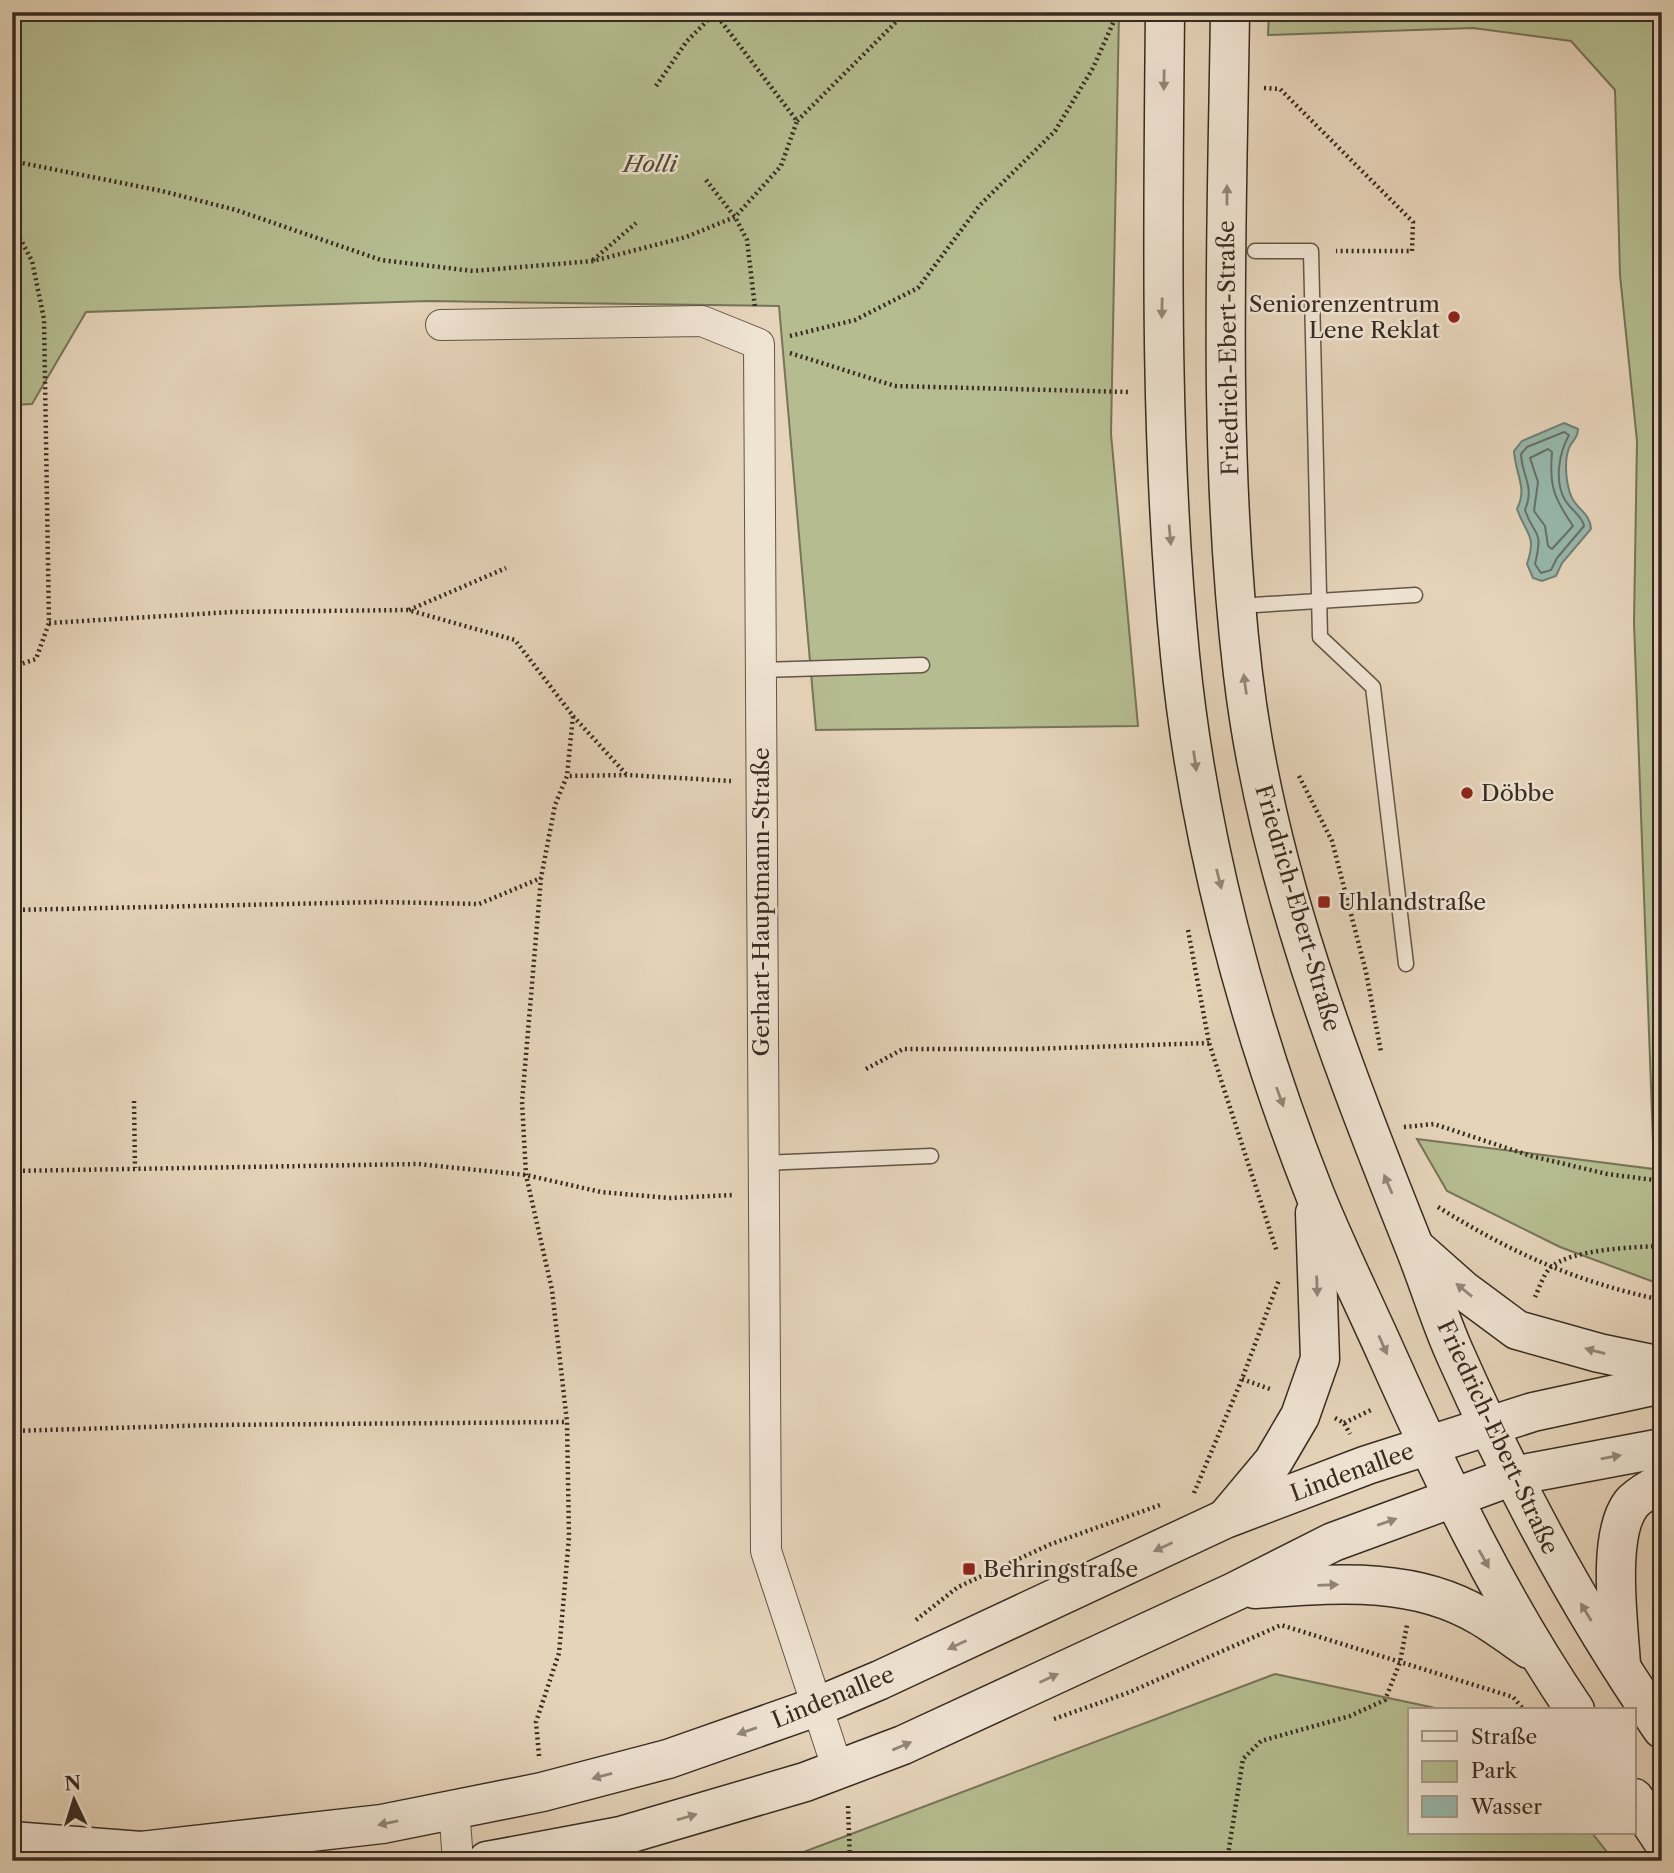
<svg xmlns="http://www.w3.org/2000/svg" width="1674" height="1873" font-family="'Libre Caslon Text',serif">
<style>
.green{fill:#b5bd90;stroke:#767459;stroke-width:2}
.water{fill:#97b8ac;stroke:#718075;stroke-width:2}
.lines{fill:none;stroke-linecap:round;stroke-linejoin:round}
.shore{stroke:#677267;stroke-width:2}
.lane-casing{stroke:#635548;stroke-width:17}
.street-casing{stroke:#635548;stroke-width:32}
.secondary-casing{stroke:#372b22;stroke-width:41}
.path{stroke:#372b22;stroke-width:4.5;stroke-dasharray:2 3.5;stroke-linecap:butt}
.lane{stroke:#efe3d2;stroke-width:14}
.street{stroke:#efe3d2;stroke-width:30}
.secondary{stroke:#efe3d2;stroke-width:38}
.oneway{fill:#93877a}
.poi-dot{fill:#8f2418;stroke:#efe3d2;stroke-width:2.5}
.labels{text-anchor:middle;stroke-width:5;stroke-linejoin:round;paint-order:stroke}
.park-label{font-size:23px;font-style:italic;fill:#504838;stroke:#efe3d2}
.poi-label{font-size:23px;fill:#372b22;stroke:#efe3d2;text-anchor:start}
.street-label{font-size:23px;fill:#372b22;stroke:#efe3d2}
</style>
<rect width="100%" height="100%" fill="#e6d4ba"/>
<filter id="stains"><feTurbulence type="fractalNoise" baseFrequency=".00286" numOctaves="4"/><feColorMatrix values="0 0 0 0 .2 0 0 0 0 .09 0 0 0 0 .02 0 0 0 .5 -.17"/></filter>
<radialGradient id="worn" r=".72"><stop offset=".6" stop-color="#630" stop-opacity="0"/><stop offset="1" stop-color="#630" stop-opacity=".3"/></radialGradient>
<g class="green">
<path d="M12 12H1119L1111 434 1138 726 816 730 779 306 429 301 86 312 32 404 12 405Z"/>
<path d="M1269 12H1662V1285L1560 1247 1447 1191 1417 1139 1654 1169 1634 623 1637 441 1620 275 1615 90 1571 41 1473 28 1268 35Z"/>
<path d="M1275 1674 1445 1710H1410V1833H1592L1614 1861H793V1856Z"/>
</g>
<path class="water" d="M1564 423 1578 429C1578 439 1572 440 1569 448 1564 461 1566 481 1570 493 1575 510 1590 511 1591 529L1562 563 1556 576 1542 581 1533 578 1527 564C1537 534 1526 535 1517 509 1528 488 1515 473 1514 451L1522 441Z"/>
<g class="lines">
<g class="shore">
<path d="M1564 432 1569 435C1559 453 1554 481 1565 500 1570 509 1583 517 1584 526L1557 558 1551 570 1541 573 1535 564C1544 527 1534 538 1525 510 1535 485 1522 477 1521 454L1527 447Z"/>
<path d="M1548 449 1552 452C1549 486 1554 498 1573 526L1552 549 1548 546 1545 526 1534 511 1538 482 1530 458Z"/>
</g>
<defs>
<g id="lane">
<path d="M1255 251H1311L1320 637 1373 687 1406 964"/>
<path d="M1238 606 1415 595"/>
<path d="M761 670 922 665"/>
<path d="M762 1163 931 1156"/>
</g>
<g id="street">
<path d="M441 325 702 321 759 344 766 1551 838 1770"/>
<path d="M454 1808 458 1861"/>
</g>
<g id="secondary">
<path d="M1165 12C1163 227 1159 441 1180 655 1198 836 1247 1023 1314 1192 1336 1247 1363 1301 1387 1355 1442 1478 1499 1598 1575 1710"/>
<path d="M1230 12C1227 232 1217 455 1243 674 1266 872 1341 1063 1414 1246 1429 1283 1440 1321 1456 1356 1514 1487 1581 1612 1662 1729"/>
<path d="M1419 1251 1463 1290 1517 1330 1599 1353 1662 1366"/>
<path d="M1227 1517 1273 1462 1300 1416 1320 1359 1315 1213"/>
<path d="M1255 1589C1332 1584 1411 1575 1480 1616 1497 1626 1513 1638 1529 1649"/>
<path d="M1621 1665C1619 1625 1606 1537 1631 1504 1638 1495 1653 1488 1662 1482"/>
<path d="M1634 1798 1662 1840"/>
<path d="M12 1841 141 1851 166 1856"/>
<path d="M141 1851 382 1824 542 1792 668 1759 816 1707 880 1680 1225 1519 1367 1465 1533 1412 1662 1384"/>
<path d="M487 1861 621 1836 805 1782 903 1745 1236 1591 1333 1542 1513 1476 1662 1448"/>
</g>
</defs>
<use href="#lane" class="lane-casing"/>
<use href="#street" class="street-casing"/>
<use href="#secondary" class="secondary-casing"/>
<g class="path">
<path d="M656 86 687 41 714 14 710 12"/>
<path d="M1264 88 1280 89 1413 222 1412 251H1336"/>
<path d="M797 121 906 12"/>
<path d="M12 161 162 191 236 210 381 260 473 271 593 261 686 237 735 217 781 166 797 121 714 12"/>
<path d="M706 180 735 217 747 240 755 308"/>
<path d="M12 223 32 261 44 319 49 623 36 659 12 667"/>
<path d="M593 260 636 223"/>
<path d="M790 336 855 320 918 288 980 205 1055 131 1093 68 1118 12"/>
<path d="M790 353 895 386 1129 392"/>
<path d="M409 610 506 568"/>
<path d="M49 623 232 612 408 610 515 640 573 716 567 776"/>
<path d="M573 716 626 774"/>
<path d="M1299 776 1332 841 1366 972 1381 1052"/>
<path d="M12 910 379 902 479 904 541 878"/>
<path d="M1188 930 1209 1043 1277 1252"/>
<path d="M866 1069 903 1049H1031L1209 1043"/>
<path d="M134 1101 135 1168"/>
<path d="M1404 1127 1434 1124 1531 1156 1607 1174 1662 1181"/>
<path d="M12 1171 418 1164 526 1175 601 1192 669 1198 733 1195"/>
<path d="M1438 1207C1512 1253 1576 1282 1662 1300"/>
<path d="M1535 1297C1539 1288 1544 1274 1550 1268 1570 1249 1635 1247 1662 1246"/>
<path d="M1242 1379 1270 1389"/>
<path d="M1335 1418 1344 1423 1350 1434"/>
<path d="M1344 1423 1371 1410"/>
<path d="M12 1431 212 1425 567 1422"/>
<path d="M1194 1493 1242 1379 1279 1280"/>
<path d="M916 1620 958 1587 1051 1544 1160 1505"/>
<path d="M1054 1719 1130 1692 1281 1625 1513 1697 1524 1710"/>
<path d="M539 1756 536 1722 559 1653 569 1537 567 1422 552 1290 526 1175 522 1102 541 878 555 805 567 776 627 775 731 781"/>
<path d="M848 1806 850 1861"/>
<path d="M1227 1861 1243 1759 1261 1741 1350 1716 1385 1700 1400 1662 1407 1625"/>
</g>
<use href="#lane" class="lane"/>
<use href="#street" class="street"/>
<use href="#secondary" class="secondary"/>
</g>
<defs><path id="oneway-solid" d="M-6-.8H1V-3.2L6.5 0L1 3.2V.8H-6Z" transform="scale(1.75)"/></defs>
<g class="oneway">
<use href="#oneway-solid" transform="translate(1164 80) rotate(91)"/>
<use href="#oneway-solid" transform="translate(1227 195) rotate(-90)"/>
<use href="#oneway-solid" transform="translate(1162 308) rotate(91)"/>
<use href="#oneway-solid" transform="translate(1170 535) rotate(85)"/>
<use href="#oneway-solid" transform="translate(1245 684) rotate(-98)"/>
<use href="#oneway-solid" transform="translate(1195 761) rotate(82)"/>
<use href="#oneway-solid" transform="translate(1219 879) rotate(76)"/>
<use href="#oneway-solid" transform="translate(1280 1097) rotate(70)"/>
<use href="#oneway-solid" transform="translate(1388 1184) rotate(-113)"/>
<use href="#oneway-solid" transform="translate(1317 1286) rotate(88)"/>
<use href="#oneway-solid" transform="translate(1464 1290) rotate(-141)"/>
<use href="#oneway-solid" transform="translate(1383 1345) rotate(66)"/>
<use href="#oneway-solid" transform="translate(1595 1351) rotate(-165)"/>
<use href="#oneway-solid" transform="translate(1611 1457) rotate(-10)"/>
<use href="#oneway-solid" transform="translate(1387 1522) rotate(-19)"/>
<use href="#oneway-solid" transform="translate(1163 1547) rotate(155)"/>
<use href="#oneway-solid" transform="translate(1484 1559) rotate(61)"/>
<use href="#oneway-solid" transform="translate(1328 1585) rotate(-2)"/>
<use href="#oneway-solid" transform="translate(1586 1612) rotate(-121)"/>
<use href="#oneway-solid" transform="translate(957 1645) rotate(155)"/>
<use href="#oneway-solid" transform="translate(1049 1678) rotate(-25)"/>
<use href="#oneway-solid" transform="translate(747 1731) rotate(161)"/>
<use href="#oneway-solid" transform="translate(902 1746) rotate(-23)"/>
<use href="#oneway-solid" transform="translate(602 1776) rotate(165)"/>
<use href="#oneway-solid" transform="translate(687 1817) rotate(-16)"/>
<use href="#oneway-solid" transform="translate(388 1823) rotate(169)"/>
</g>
<g class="poi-dot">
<circle cx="1454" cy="317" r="7"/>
<circle cx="1467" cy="793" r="7"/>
<rect x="1317" y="895" width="14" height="14" rx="3.5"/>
<rect x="962" y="1562" width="14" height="14" rx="3.5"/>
</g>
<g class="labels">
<g class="park-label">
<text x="650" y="172">Holli</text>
</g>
<g class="poi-label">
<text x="1440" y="312" text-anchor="end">Seniorenzentrum<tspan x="1440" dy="26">Lene Reklat</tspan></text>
<text x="1481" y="801">Döbbe</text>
<text x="1338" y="910">Uhlandstraße</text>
<text x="983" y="1577">Behringstraße</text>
</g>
<g class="street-label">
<text transform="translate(1228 348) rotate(-91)" y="8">Friedrich-Ebert-Straße</text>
<text transform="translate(761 902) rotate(-90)" y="8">Gerhart-Hauptmann-Straße</text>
<text transform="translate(1298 908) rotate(74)" y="8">Friedrich-Ebert-Straße</text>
<text transform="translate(1498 1437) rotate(65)" y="8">Friedrich-Ebert-Straße</text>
<text transform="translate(1352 1472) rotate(-20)" y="8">Lindenallee</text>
<text transform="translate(833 1697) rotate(-22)" y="8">Lindenallee</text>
</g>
</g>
<rect width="1674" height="1873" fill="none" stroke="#e6d4ba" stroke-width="42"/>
<rect x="14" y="14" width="1646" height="1845" fill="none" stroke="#372b22" stroke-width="3.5"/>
<rect x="21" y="21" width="1632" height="1831" fill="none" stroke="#372b22" stroke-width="2"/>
<rect x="1408" y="1708" width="228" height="126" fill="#efe3d2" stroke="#a5998c" stroke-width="2"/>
<rect x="1422" y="1731" width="35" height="10" fill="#efe3d2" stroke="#a5998c" stroke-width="2"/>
<text x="1471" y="1744" font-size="21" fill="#372b22">Straße</text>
<rect x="1422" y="1761" width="35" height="21" fill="#b5bd90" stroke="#a5998c" stroke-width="2"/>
<text x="1471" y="1778" font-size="21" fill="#372b22">Park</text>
<rect x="1422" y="1796" width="35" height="21" fill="#97b8ac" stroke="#a5998c" stroke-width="2"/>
<text x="1471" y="1814" font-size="21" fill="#372b22">Wasser</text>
<g transform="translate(74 1800) rotate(356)" stroke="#efe3d2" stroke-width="5" paint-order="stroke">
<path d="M0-5L12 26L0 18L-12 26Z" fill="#372b22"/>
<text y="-10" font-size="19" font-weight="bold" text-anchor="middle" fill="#372b22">N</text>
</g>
<rect width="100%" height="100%" filter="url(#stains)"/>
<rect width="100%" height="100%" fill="url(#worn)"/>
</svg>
